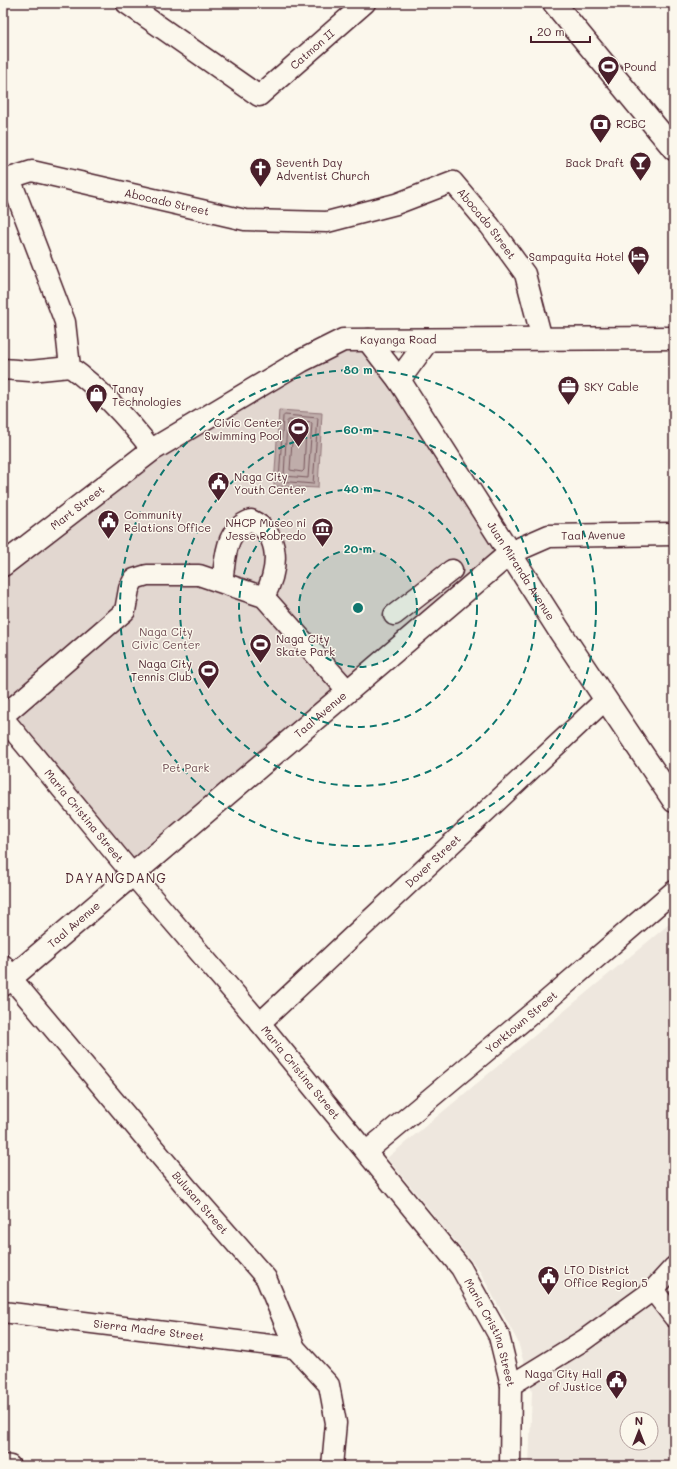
<svg xmlns="http://www.w3.org/2000/svg" width="677" height="1469" font-family="Mali,sans-serif">
<style>
.built{fill:#eee7de;fill-rule:evenodd}
.green{fill:#e2d7d0;stroke:#967b7e}
.water{fill:#bfadaa;stroke:#907477}
.lines{fill:none;stroke-linecap:round;stroke-linejoin:round}
.shore{stroke:#79585e;stroke-width:1}
.street-casing{stroke:#4a1f2b;stroke-width:23}
.secondary-casing{stroke:#4a1f2b;stroke-width:25}
.street{stroke:#fbf7ec;stroke-width:20}
.secondary{stroke:#fbf7ec;stroke-width:22}
.ring{fill:none;stroke:#0f766e;stroke-width:2;stroke-dasharray:7 5}
.labels{text-anchor:middle;stroke-width:3;stroke-linejoin:round;paint-order:stroke}
.street-label{font-size:11px;fill:#4a1f2b;stroke:#fbf7ec}
.poi-label{font-size:11px;fill:#4a1f2b;stroke:#fbf7ec;text-anchor:start}
.park-label{font-size:11px;fill:#704d54;stroke:#fbf7ec}
.quarter-label{font-size:13px;letter-spacing:1px;fill:#4a1f2b;stroke:#fbf7ec}
.centre{fill:#0f766e;stroke:#fbf7ec;stroke-width:2}
.ring-label{font-size:12px;text-anchor:middle;font-weight:bold;fill:#0f766e;stroke:#fbf7ec;stroke-width:3;stroke-linejoin:round;paint-order:stroke}
</style>
<rect width="100%" height="100%" fill="#fbf7ec"/>
<filter id="ink" filterUnits="userSpaceOnUse"><feTurbulence type="fractalNoise" baseFrequency=".025" numOctaves="2"/><feDisplacementMap in="SourceGraphic" scale="8" xChannelSelector="R" yChannelSelector="G"/><feConvolveMatrix kernelMatrix="1 2 1 2 8 2 1 2 1" color-interpolation-filters="sRGB"/></filter>
<g filter="url(#ink)">
<path class="built" d="M674 920V1466H529L532 1392 518 1342 479 1270 387 1158ZM627 1419H651V1443H627Z"/>
<path class="green" d="M343 340H368L510 553 133 875 3 716V565L152 450Z"/>
<path class="water" d="M279 410 322 413 318 488 274 486Z"/>
<g class="lines">
<g class="shore">
<path d="M285 415 318 418 313 484 279 481 283 417Z"/>
<path d="M289 420 312 423 308 478 284 476 287 422Z"/>
<path d="M295 427 306 429 304 470 302 472 290 470 293 428Z"/>
</g>
<defs>
<g id="street">
<path id="s1" d="M126 3 259 96 365 3"/>
<path d="M3 369 30 371 70 367"/>
<path id="s2" d="M152 450C128 419 102 390 70 367L65 322 10 178 32 171 245 220 327 222 396 204 453 182 490 226 525 274 542 339"/>
<path d="M222 582C226 558 224 530 251 520 283 535 278 571 264 597"/>
<path d="M394 615 452 570"/>
<path d="M3 716 125 611 129 589 134 579 147 575H199L264 597 348 691"/>
<path id="s3" d="M3 718 133 875 260 1023 461 1268 499 1336 511 1385 510 1466"/>
<path id="s4" d="M3 965 11 978 188 1189 266 1278 295 1348 329 1385 336 1423 332 1466"/>
<path id="s5" d="M260 1023 606 699"/>
<path id="s6" d="M367 1151 543 1004 674 891"/>
<path d="M653 1290 674 1317"/>
<path id="s7" d="M3 1312 295 1348"/>
<path d="M511 1385 584 1340 653 1290 674 1267"/>
<path d="M3 1465 10 1466"/>
</g>
<g id="secondary">
<path d="M554 3 674 149"/>
<path id="s8" d="M368 340 399 380 559 630 674 801"/>
<path d="M399 380 428 340"/>
<path id="s9" d="M3 565 152 450 301 361 343 340 674 338"/>
<path id="s10" d="M3 985 510 553 549 536 674 534"/>
</g>
</defs>
<use href="#street" class="street-casing"/>
<use href="#secondary" class="secondary-casing"/>
<use href="#street" class="street"/>
<use href="#secondary" class="secondary"/>
</g>
</g>
<circle cx="358" cy="608" r="59" fill="#0f766e" fill-opacity=".12"/>
<g class="ring">
<circle cx="358" cy="608" r="59"/>
<circle cx="358" cy="608" r="119"/>
<circle cx="358" cy="608" r="178"/>
<circle cx="358" cy="608" r="238"/>
</g>
<defs>
<symbol id="stadium-pin" viewBox="-11 -11 22 30"><path d="M0 17L-7.5 6A9.5 9.5 0 1 1 7.5 6Z" fill="#4a1f2b" stroke="#fbf7ec"/><path d="M0-5a6.5 5 0 1 0 0 10a6.5 5 0 1 0 0-10ZM-3.5-1.8h7v3.6h-7Z" fill="#fff"/></symbol>
<symbol id="bank-pin" viewBox="-11 -11 22 30"><path d="M0 17L-7.5 6A9.5 9.5 0 1 1 7.5 6Z" fill="#4a1f2b" stroke="#fbf7ec"/><path d="M-6-4H6V4H-6ZM0-2.3a2.3 2.3 0 1 0 0 4.6a2.3 2.3 0 1 0 0-4.6Z" fill="#fff"/></symbol>
<symbol id="bar-pin" viewBox="-11 -11 22 30"><path d="M0 17L-7.5 6A9.5 9.5 0 1 1 7.5 6Z" fill="#4a1f2b" stroke="#fbf7ec"/><path d="M-6-5H6L.8 .8V4.5H3.5V6h-7V4.5H-.8V.8Z" fill="#fff"/></symbol>
<symbol id="church-pin" viewBox="-11 -11 22 30"><path d="M0 17L-7.5 6A9.5 9.5 0 1 1 7.5 6Z" fill="#4a1f2b" stroke="#fbf7ec"/><path d="M-1.2-6h2.4v3.5h3.3v2.4h-3.3V6h-2.4V-.1h-3.3v-2.4h3.3Z" fill="#fff"/></symbol>
<symbol id="hotel-pin" viewBox="-11 -11 22 30"><path d="M0 17L-7.5 6A9.5 9.5 0 1 1 7.5 6Z" fill="#4a1f2b" stroke="#fbf7ec"/><path d="M-6-4.5h1.5V1H6V5H4.5V3h-9V5H-6ZM-4 0a1.8 1.8 0 1 1 3.6 0ZM.5 0V-2.5h3Q6-2.5 6 0Z" fill="#fff"/></symbol>
<symbol id="office-pin" viewBox="-11 -11 22 30"><path d="M0 17L-7.5 6A9.5 9.5 0 1 1 7.5 6Z" fill="#4a1f2b" stroke="#fbf7ec"/><path d="M-6-3h4V-5.5h4V-3h4V5H-6ZM-1-4.5V-3h2v-1.5ZM-6 0V1H6V0Z" fill="#fff"/></symbol>
<symbol id="shop-pin" viewBox="-11 -11 22 30"><path d="M0 17L-7.5 6A9.5 9.5 0 1 1 7.5 6Z" fill="#4a1f2b" stroke="#fbf7ec"/><path d="M-5-2.5h2.3a2.7 3.5 0 0 1 5.4 0H5L5.5 6h-11ZM-1.5-2.5h3a1.5 2.3 0 0 0-3 0Z" fill="#fff"/></symbol>
<symbol id="civic-pin" viewBox="-11 -11 22 30"><path d="M0 17L-7.5 6A9.5 9.5 0 1 1 7.5 6Z" fill="#4a1f2b" stroke="#fbf7ec"/><path d="M-.6-6.5H3V-4.5H.6V-3L4-1V1h2V6H-6V1h2V-1L-.6-3ZM-1.2 2.5V6h2.4V2.5Z" fill="#fff"/></symbol>
<symbol id="museum-pin" viewBox="-11 -11 22 30"><path d="M0 17L-7.5 6A9.5 9.5 0 1 1 7.5 6Z" fill="#4a1f2b" stroke="#fbf7ec"/><path d="M0-6L6-3V-2H-6V-3ZM-5-1h2V3h-2ZM-1-1h2V3h-2ZM3-1h2V3H3ZM-6 4H6V6H-6Z" fill="#fff"/></symbol>
</defs>
<g fill-rule="evenodd">
<use href="#stadium-pin" x="596" y="54" width="25" height="34"/>
<use href="#bank-pin" x="588" y="112" width="25" height="34"/>
<use href="#bar-pin" x="628" y="150" width="25" height="34"/>
<use href="#church-pin" x="248" y="156" width="25" height="34"/>
<use href="#hotel-pin" x="626" y="244" width="25" height="34"/>
<use href="#office-pin" x="556" y="374" width="25" height="34"/>
<use href="#shop-pin" x="84" y="382" width="25" height="34"/>
<use href="#stadium-pin" x="286" y="416" width="25" height="34"/>
<use href="#civic-pin" x="206" y="470" width="25" height="34"/>
<use href="#civic-pin" x="96" y="508" width="25" height="34"/>
<use href="#museum-pin" x="310" y="516" width="25" height="34"/>
<use href="#stadium-pin" x="248" y="632" width="25" height="34"/>
<use href="#stadium-pin" x="196" y="658" width="25" height="34"/>
<use href="#civic-pin" x="536" y="1264" width="25" height="34"/>
<use href="#civic-pin" x="604" y="1368" width="25" height="34"/>
</g>
<g class="labels">
<g class="street-label">
<text dy="4" stroke="none"><textPath href="#s1" startOffset="233">Catmon II</textPath></text>
<text dy="4" stroke="none"><textPath href="#s2" startOffset="478">Abocado Street</textPath></text>
<text dy="4" stroke="none"><textPath href="#s2" startOffset="826">Abocado Street</textPath></text>
<text dy="4" stroke="none"><textPath href="#s9" startOffset="464">Kayanga Road</textPath></text>
<text dy="4" stroke="none"><textPath href="#s9" startOffset="94">Mart Street</textPath></text>
<text dy="4" stroke="none"><textPath href="#s10" startOffset="753">Taal Avenue</textPath></text>
<text dy="4" stroke="none"><textPath href="#s8" startOffset="277">Juan Miranda Avenue</textPath></text>
<text dy="4" stroke="none"><textPath href="#s10" startOffset="417">Taal Avenue</textPath></text>
<text dy="4" stroke="none"><textPath href="#s3" startOffset="127">Maria Cristina Street</textPath></text>
<text dy="4" stroke="none"><textPath href="#s5" startOffset="237">Dover Street</textPath></text>
<text dy="4" stroke="none"><textPath href="#s10" startOffset="93">Taal Avenue</textPath></text>
<text dy="4" stroke="none"><textPath href="#s6" startOffset="201">Yorktown Street</textPath></text>
<text dy="4" stroke="none"><textPath href="#s3" startOffset="463">Maria Cristina Street</textPath></text>
<text dy="4" stroke="none"><textPath href="#s4" startOffset="309">Bulusan Street</textPath></text>
<text dy="4" stroke="none"><textPath href="#s7" startOffset="147">Sierra Madre Street</textPath></text>
<text dy="4" stroke="none"><textPath href="#s3" startOffset="787">Maria Cristina Street</textPath></text>
</g>
<g class="poi-label">
<text x="624" y="71">Pound</text>
<text x="616" y="128">RCBC</text>
<text x="276" y="167">Seventh Day<tspan x="276" dy="13">Adventist Church</tspan></text>
<text x="624" y="167" text-anchor="end">Back Draft</text>
<text x="624" y="261" text-anchor="end">Sampaguita Hotel</text>
<text x="584" y="391">SKY Cable</text>
<text x="112" y="393">Tanay<tspan x="112" dy="13">Technologies</tspan></text>
<text x="282" y="427" text-anchor="end">Civic Center<tspan x="282" dy="13">Swimming Pool</tspan></text>
<text x="234" y="481">Naga City<tspan x="234" dy="13">Youth Center</tspan></text>
<text x="124" y="519">Community<tspan x="124" dy="13">Relations Office</tspan></text>
<text x="306" y="527" text-anchor="end">NHCP Museo ni<tspan x="306" dy="13">Jesse Robredo</tspan></text>
<text x="276" y="643">Naga City<tspan x="276" dy="13">Skate Park</tspan></text>
<text x="192" y="668" text-anchor="end">Naga City<tspan x="192" dy="13">Tennis Club</tspan></text>
<text x="564" y="1274">LTO District<tspan x="564" dy="13">Office Region 5</tspan></text>
<text x="602" y="1378" text-anchor="end">Naga City Hall<tspan x="602" dy="13">of Justice</tspan></text>
</g>
<g class="park-label">
<text x="166" y="636">Naga City<tspan x="166" dy="13">Civic Center</tspan></text>
<text x="186" y="772">Pet Park</text>
</g>
<g class="quarter-label">
<text x="116" y="883">DAYANGDANG</text>
</g>
</g>
<circle cx="358" cy="608" r="6" class="centre"/>
<g class="ring-label">
<text x="358" y="374">80 m</text>
<text x="358" y="434">60 m</text>
<text x="358" y="493">40 m</text>
<text x="358" y="553">20 m</text>
</g>
<rect width="677" height="1469" fill="none" stroke="#fbf7ec" stroke-width="16"/>
<rect x="8" y="8" width="661" height="1453" fill="none" stroke="#4a1f2b" stroke-width="1.5" filter="url(#ink)"/>
<g transform="translate(639 1431)"><circle r="19" fill="#fbf7ec" stroke="#b4a19f"/>
<path d="M0-3L7 15L0 10L-7 15Z" fill="#4a1f2b"/>
<text y="-6" font-size="11" font-weight="bold" text-anchor="middle" fill="#4a1f2b">N</text>
</g>
<path d="M531 36v6h59v-6" fill="none" stroke="#4a1f2b" stroke-width="2"/>
<text x="537" y="36" font-size="12" fill="#4a1f2b" stroke="#fbf7ec" stroke-width="3" paint-order="stroke">20 m</text>
</svg>
